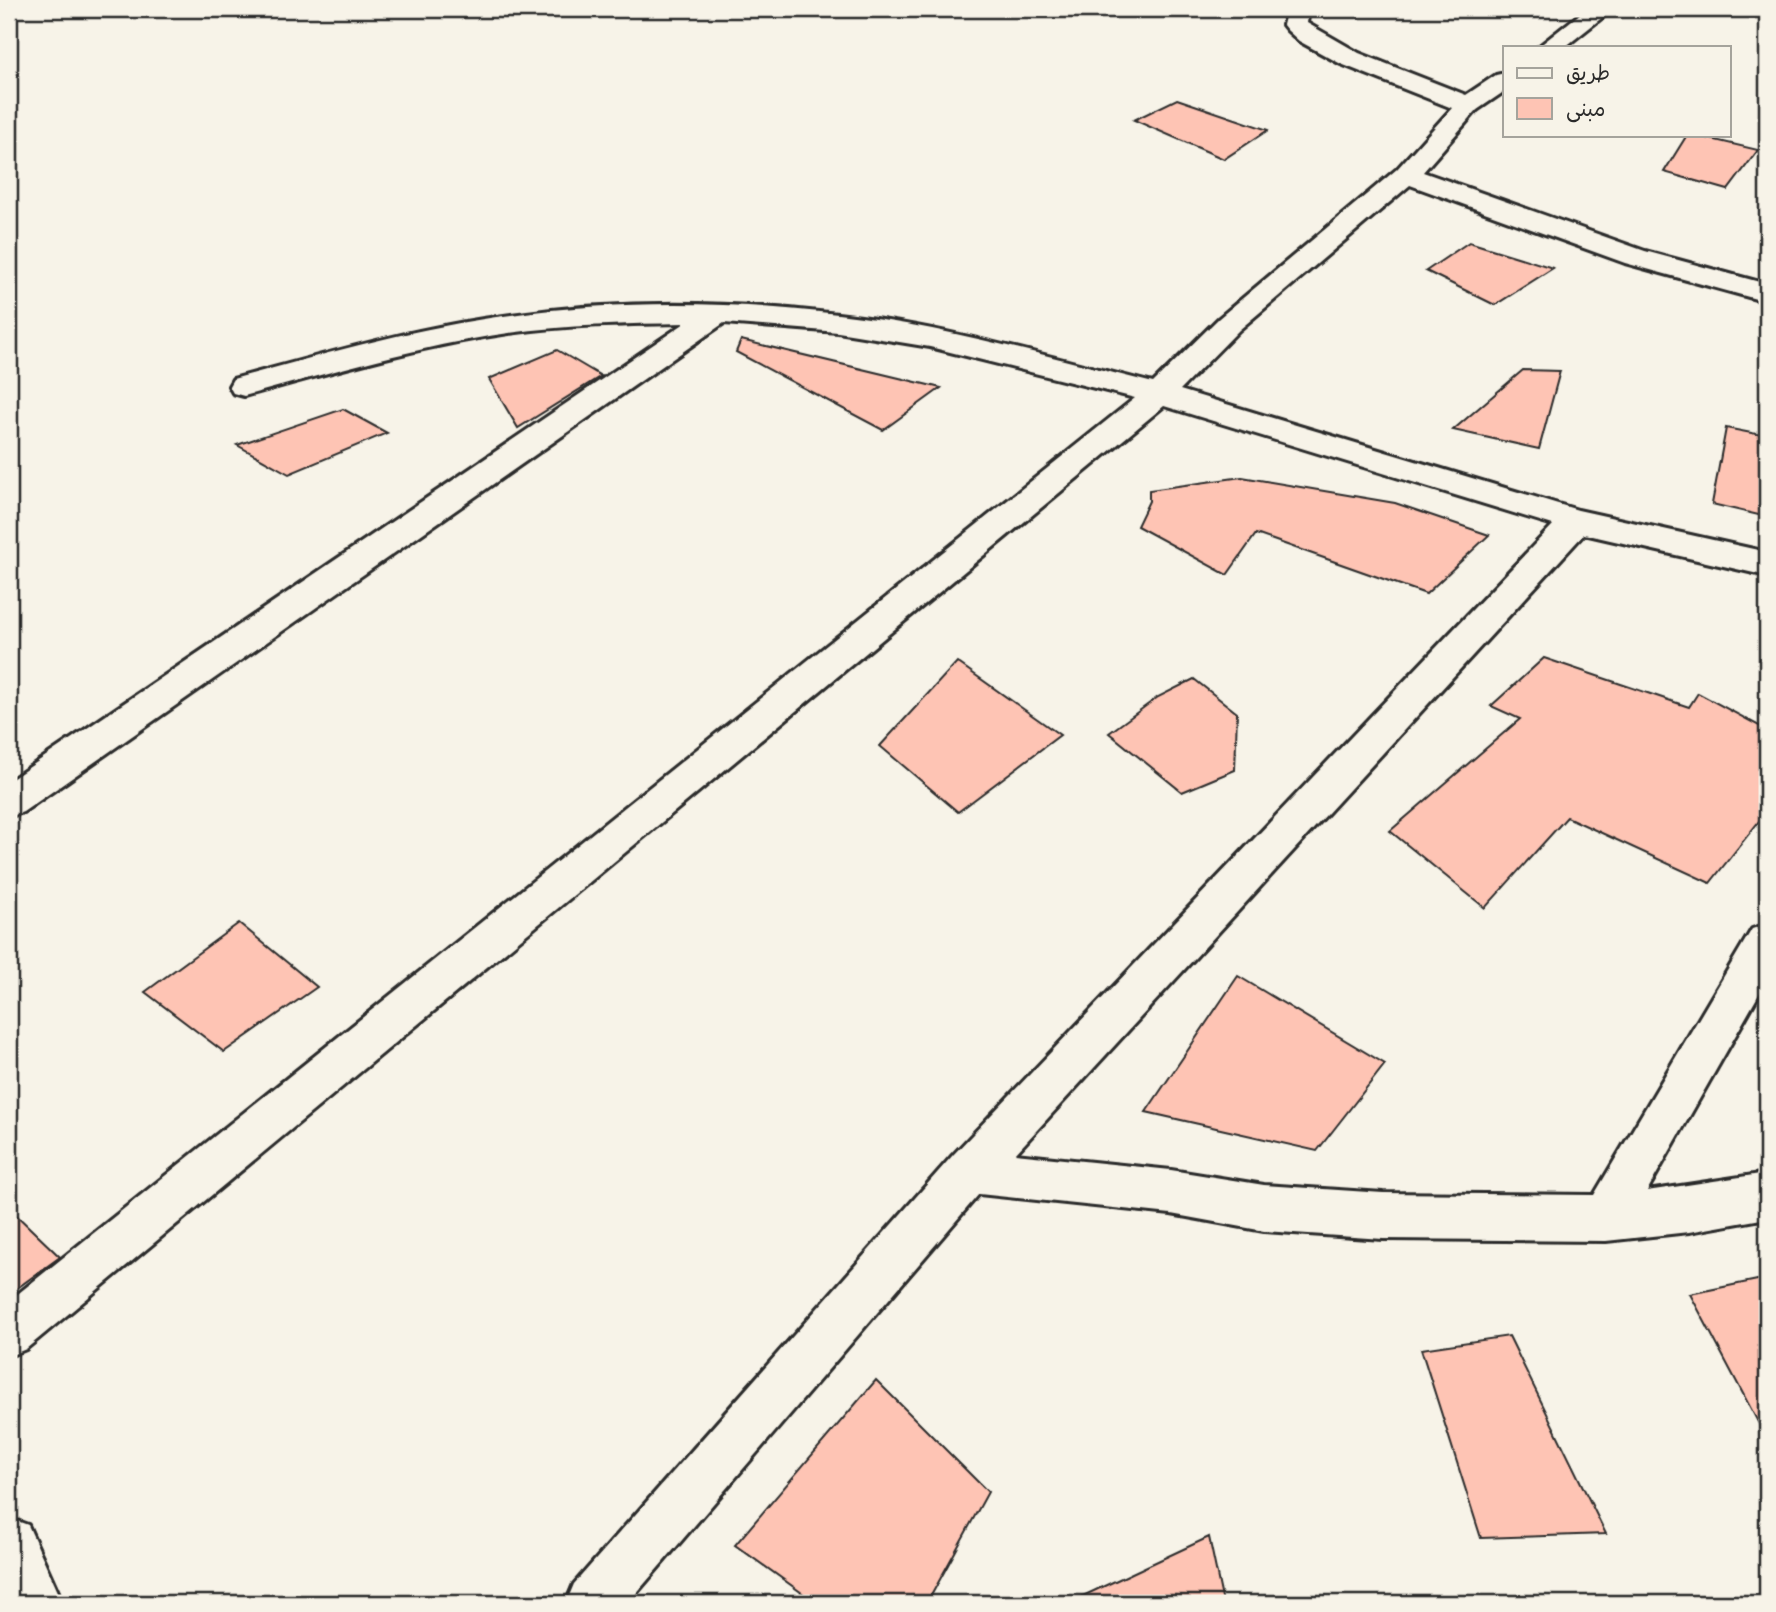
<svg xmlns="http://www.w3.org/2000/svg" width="1776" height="1612" font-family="Dekko,'Playpen Sans Arabic',sans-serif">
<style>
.building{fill:#fec4b4;stroke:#2b2b2b;stroke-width:2}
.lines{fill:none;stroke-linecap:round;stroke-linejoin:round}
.minor-casing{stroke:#2b2b2b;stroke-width:6}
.minor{fill:#f7f3e8;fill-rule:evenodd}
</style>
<rect width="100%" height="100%" fill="#f7f3e8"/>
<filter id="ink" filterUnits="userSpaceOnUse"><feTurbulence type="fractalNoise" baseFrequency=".0143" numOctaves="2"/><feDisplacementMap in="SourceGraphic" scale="14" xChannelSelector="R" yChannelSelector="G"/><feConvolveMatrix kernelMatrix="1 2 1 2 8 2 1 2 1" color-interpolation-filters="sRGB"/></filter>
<g filter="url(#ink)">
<g class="building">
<path d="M1177 99 1268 130 1224 159 1134 120Z"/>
<path d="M1687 135H1694L1758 150 1728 190 1664 172Z"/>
<path d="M1469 242 1553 268 1495 305 1426 271Z"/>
<path d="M741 340 941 388 883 430 736 352Z"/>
<path d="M557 350 601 376 518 428 489 379Z"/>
<path d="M1523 370 1560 371 1539 449 1453 430Z"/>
<path d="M343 409 387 433 289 474 237 445Z"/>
<path d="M1726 428 1767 436V517L1712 504Z"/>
<path d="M1242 477 1395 503 1489 535 1426 594 1256 534 1227 575 1137 526 1149 501V490Z"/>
<path d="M1544 658 1689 707 1698 693 1767 730V811L1710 883 1567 817 1485 908 1390 831 1520 719 1491 706Z"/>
<path d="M957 662 1060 735 958 812 880 746Z"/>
<path d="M1194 679 1237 713 1235 770 1182 792 1109 733 1158 697Z"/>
<path d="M239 923 317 987 224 1052 145 992Z"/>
<path d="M1238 976 1385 1064 1317 1151 1146 1112Z"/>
<path d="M9 1208 60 1257 9 1294Z"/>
<path d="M1767 1278V1439L1690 1294Z"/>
<path d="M1509 1336 1606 1534 1481 1538 1421 1349Z"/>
<path d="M876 1380 988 1492 927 1603H816L735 1545Z"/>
<path d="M1209 1537 1223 1603H1068Z"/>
</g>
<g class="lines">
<defs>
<g id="minor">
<path d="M1287 9H1309L1307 23 1359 53 1466 95 1496 75 1505 73V91L1477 110 1423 172 1645 251 1767 284V302L1625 263 1410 185 1239 330 1180 390 1578 510 1767 552V576L1584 534 1015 1154 1171 1170 1264 1185 1383 1193 1594 1195 1752 929 1767 924V980L1647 1191 1767 1173V1218L1689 1232 1606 1241 1383 1239 1264 1231 1171 1214 979 1194 628 1603H566L574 1584 953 1155 1553 525 1164 406 26 1349 9 1356V1301L1135 398 930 347 838 332 724 323 23 812 9 817V781L685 323C626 324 567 325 509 333 419 346 332 372 244 396L233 393 229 386 233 379C325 354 417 327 511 315 618 300 731 301 838 314 944 326 1049 357 1153 383L1219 318 1397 169 1452 108 1341 64 1299 41 1287 30 1283 25Z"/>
<path d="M1586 9H1613L1565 47H1538Z"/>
<path d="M9 1518 28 1525 63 1603H9Z"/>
</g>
</defs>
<use href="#minor" class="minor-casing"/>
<use href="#minor" class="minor"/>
</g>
</g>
<rect width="1776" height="1612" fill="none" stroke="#f7f3e8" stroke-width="35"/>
<rect x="18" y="18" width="1741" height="1577" fill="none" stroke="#2b2b2b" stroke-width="2.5" filter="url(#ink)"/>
<rect x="1503" y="46" width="228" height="91" fill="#f7f3e8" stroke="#a5a39c" stroke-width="2"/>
<rect x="1517" y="68" width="35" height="10" fill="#f7f3e8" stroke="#a5a39c" stroke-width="2"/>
<text x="1566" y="80" font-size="21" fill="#2b2b2b">طريق</text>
<rect x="1517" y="98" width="35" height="21" fill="#fec4b4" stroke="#a5a39c" stroke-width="2"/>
<text x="1566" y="116" font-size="21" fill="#2b2b2b">مبنى</text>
</svg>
